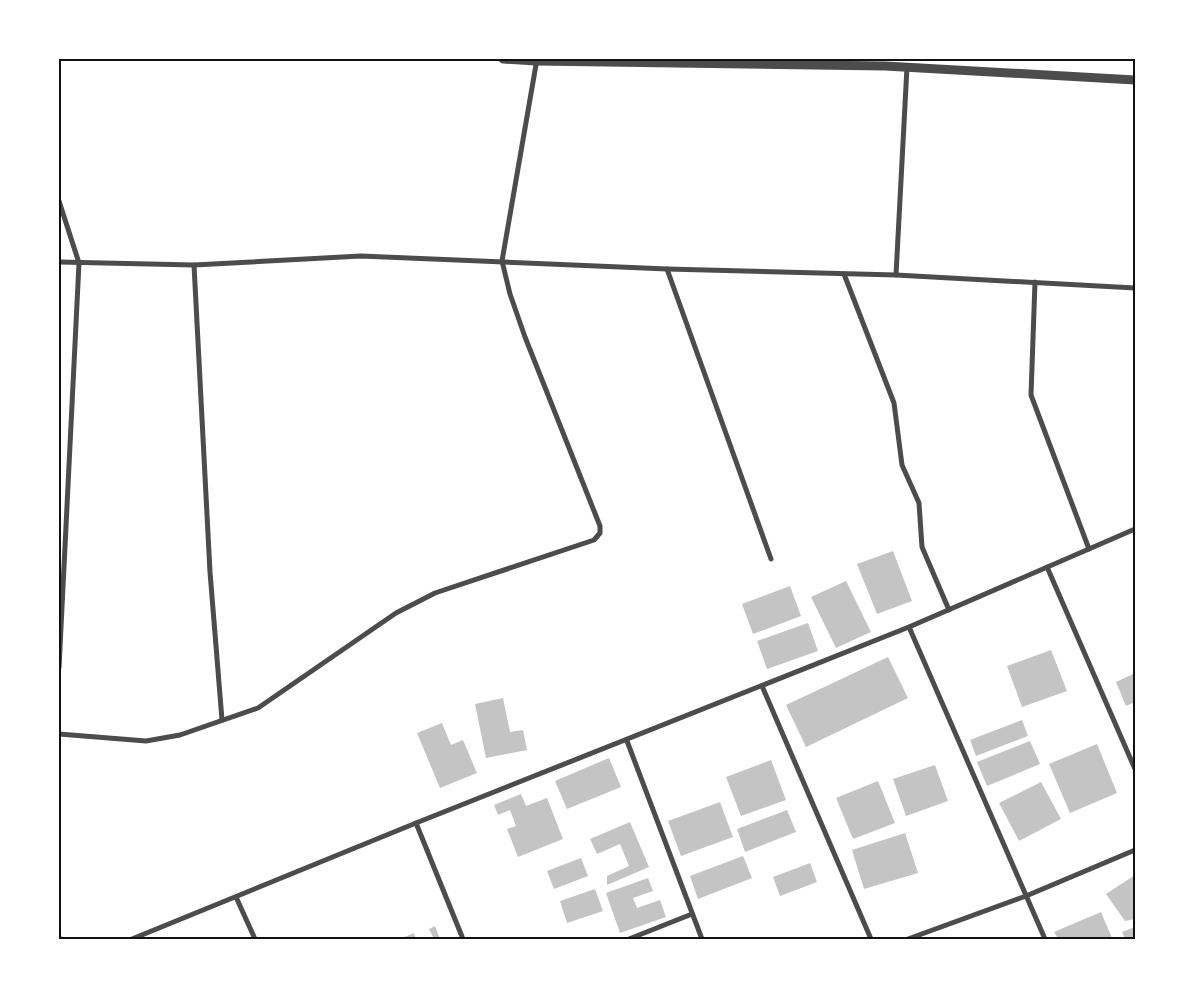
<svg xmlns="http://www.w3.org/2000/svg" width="1194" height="998" font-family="Literata,serif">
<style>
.building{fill:#c4c4c4}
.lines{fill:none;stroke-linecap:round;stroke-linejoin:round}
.minor{stroke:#4c4c4c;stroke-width:5}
.tertiary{stroke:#4c4c4c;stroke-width:9}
.neatline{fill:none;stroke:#111;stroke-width:2}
</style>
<rect width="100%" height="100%" fill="#fff"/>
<g class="building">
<path d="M893 551 912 601 877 614 857 564Z"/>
<path d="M846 581 871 632 836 648 811 597Z"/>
<path d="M790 586 801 616 753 634 742 604Z"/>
<path d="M808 623 818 651 767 669 757 641Z"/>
<path d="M1051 650 1067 691 1022 707 1007 666Z"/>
<path d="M888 657 908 698 806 747 786 705Z"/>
<path d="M1135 673V702L1126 706 1116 682Z"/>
<path d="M503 698 510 732 523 730 527 750 486 758 475 704Z"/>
<path d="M1022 720 1028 736 976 756 970 740Z"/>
<path d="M442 723 451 745 463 740 477 773 440 788 417 733Z"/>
<path d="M1030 741 1040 764 987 786 977 762Z"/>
<path d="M1097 744 1117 793 1070 813 1049 764Z"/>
<path d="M609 758 621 787 567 809 555 781Z"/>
<path d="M771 760 786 800 741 816 726 777Z"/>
<path d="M935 765 948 801 906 816 893 779Z"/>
<path d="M878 781 895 823 853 839 836 798Z"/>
<path d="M1041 782 1061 819 1019 841 999 803Z"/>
<path d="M521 794 526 806 547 798 563 839 518 857 507 829 516 826 510 810 498 815 494 805Z"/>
<path d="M720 802 733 837 681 856 668 821Z"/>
<path d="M787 810 796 832 745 852 737 829Z"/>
<path d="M630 822 649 867 607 885V876L629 866 620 844 597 854 590 839Z"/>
<path d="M905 833 918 873 864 889 852 850Z"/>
<path d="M743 856 752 878 698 899 690 876Z"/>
<path d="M581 858 588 876 554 889 547 871Z"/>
<path d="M810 863 817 882 780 896 773 877Z"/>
<path d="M1135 875V919L1125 921 1106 894Z"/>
<path d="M648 878 653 891 633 898 637 908 660 900 666 917 620 933 606 893Z"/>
<path d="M595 889 603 911 567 923 560 901Z"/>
<path d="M1101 912 1112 938 1058 939 1054 932Z"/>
<path d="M435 926 440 939H434L429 929Z"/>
<path d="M1135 927V939H1125L1122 932Z"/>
<path d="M414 933 416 939H400Z"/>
</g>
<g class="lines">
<g class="minor">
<path d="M59 201 79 263 59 668"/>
<path d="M59 262 194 265 361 256 667 269 896 275 1135 288"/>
<path d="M194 265 210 572 222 720"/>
<path d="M667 269 771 559"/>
<path d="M844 274 894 403 902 465 919 503 922 547 949 610"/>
<path d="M896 275 907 67"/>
<path d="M1035 282 1031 395 1089 549"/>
<path d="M1047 567 1135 769"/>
<path d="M909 627 1045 939"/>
<path d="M762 686 871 939"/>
<path d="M59 734 146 741 180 735 258 708 396 613 435 593 594 540 600 533V526L525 337 510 294 502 261 537 59"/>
<path d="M627 741 702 939"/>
<path d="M236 897 255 939"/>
<path d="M59 937 60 939"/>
<path d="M132 939 416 823"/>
<path d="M463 939 416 823 909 627 1135 529"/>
<path d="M629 939 692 914"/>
<path d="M908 939 1026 896 1135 850"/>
</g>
<path class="tertiary" d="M503 59 536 61 885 66 1135 80"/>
</g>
<rect width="1194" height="998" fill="none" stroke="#ffffff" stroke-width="120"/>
<rect x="60" y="60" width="1074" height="878" class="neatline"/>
</svg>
